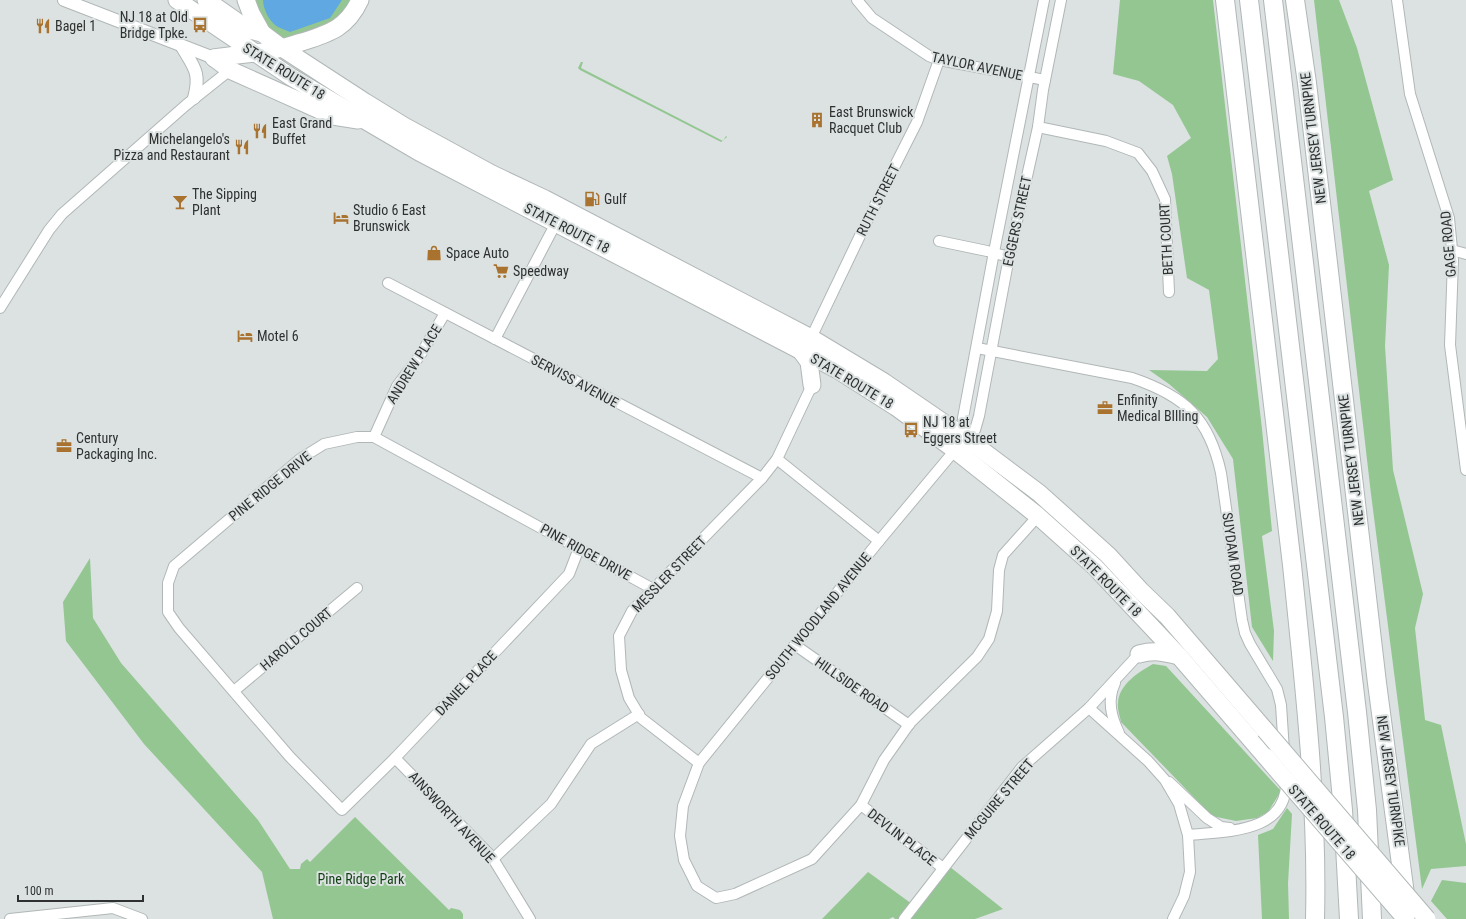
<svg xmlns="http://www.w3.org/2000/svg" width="1466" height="919" font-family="'Roboto Condensed',sans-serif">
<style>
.green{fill:#93c691}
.water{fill:#5fa8e1}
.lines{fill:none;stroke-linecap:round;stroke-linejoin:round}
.minor-casing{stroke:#b1b7b7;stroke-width:12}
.tertiary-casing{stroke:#b1b7b7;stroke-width:14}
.trunk-casing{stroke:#b1b7b7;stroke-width:19}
.motorway-casing{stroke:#b1b7b7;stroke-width:20}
.minor{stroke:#fff;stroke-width:10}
.tertiary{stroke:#fff;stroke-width:12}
.trunk{stroke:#fff;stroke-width:17}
.motorway{stroke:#fff;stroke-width:18}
.trunk-bridge-casing{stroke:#b1b7b7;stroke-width:19;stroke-linecap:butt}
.trunk-bridge{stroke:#fff;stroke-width:17}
.labels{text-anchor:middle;stroke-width:4;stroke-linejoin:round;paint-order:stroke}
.poi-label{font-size:14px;fill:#2f3131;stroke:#dbe2e1;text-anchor:start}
.street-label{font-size:14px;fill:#2f3131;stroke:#dbe2e1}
.park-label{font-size:14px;fill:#123e13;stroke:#dbe2e1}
</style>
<rect width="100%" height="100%" fill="#dbe2e1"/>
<g class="green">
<path d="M249 0H353L333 24 288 40 273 32 264 24Z"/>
<path d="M1120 0H1213L1262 429 1272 531 1262 536 1274 631 1273 661 1252 627 1233 459 1207 417 1169 384 1149 370 1207 371 1218 359 1209 290 1187 278 1172 174 1167 156 1191 138 1173 105 1139 81 1113 74Z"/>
<path d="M1314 0H1339L1357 48 1393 180 1369 191 1389 265 1385 346 1393 470 1423 594 1415 628 1425 720 1441 725 1466 844V866L1431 869 1422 889 1371 494Z"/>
<path d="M581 62H583L581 68 723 141 726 136 727 137 721 142 580 70 578 68Z"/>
<path d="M90 558 93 618 121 663 258 820 290 869H300L301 864 307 859 310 862 355 817 449 910 451 908 460 910 463 914V919H466H273L262 872 144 744 66 641 63 602Z"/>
<path d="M1153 664 1166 666 1281 791 1268 812 1257 818 1236 821 1212 816 1121 722C1120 716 1117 709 1118 703 1119 684 1139 672 1153 664Z"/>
<path d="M1287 808 1292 814 1288 883 1289 919H1262L1258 835 1273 829Z"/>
<path d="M945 863 1003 909 975 919H895L893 917 889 919H822L868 872 912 904Z"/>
<path d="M1442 880 1466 883V919H1447L1431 901Z"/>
</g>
<path class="water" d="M263 0H342L330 18 290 32C286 30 282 29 278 27 270 23 263 9 263 0Z"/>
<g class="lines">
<defs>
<g id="minor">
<path d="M857 0 872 18 929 56 939 60 1045 80"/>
<path d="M1397 0 1410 94 1449 218 1453 260 1450 345 1466 470"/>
<path d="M1038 127 1106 141 1138 153 1152 171 1165 199 1169 292"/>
<path d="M939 241 987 251 1009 257"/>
<path d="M1452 250 1466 254"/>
<path d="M388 283 762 478"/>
<path d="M0 308 49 230 62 214 186 105 230 70"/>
<path d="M811 338 867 221 917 122 939 60"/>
<path d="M495 339 556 223"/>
<path d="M977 348 1132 378C1185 396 1209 418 1221 473L1242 620 1245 633 1250 644 1277 689 1281 705 1284 751"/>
<path d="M963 436 975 430 979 416 1009 257 1038 127 1043 90 1061 0"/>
<path d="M374 437 397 386 421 354 445 313"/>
<path d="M777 459 879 541"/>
<path d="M1038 516 1003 555 999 570 997 611 989 639 977 657 910 723 884 760 861 805 812 859 735 894 716 898 697 886 684 860 680 836 683 806 699 763 879 541 955 450 963 436V418L994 252 1044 0"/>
<path d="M579 548 569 574 395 758 342 810 290 757 179 628 168 612V583L174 566 300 459 324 444 357 437H374L653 589"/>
<path d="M795 645 909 725"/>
<path d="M1115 683C1107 700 1111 716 1119 733"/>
<path d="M234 691 357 588"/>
<path d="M1089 708 1148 761 1165 780 1179 804 1188 835 1190 872 1184 896 1173 919"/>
<path d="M395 758 492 857 530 919"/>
<path d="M699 763 641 718 629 698 621 670 619 636 632 611 762 478 777 459 812 385"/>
<path d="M1169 782 1207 818 1221 827 1230 828"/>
<path d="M861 805 943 868"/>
<path d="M1188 835C1225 831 1289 834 1286 779"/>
<path d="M493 859 551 804 591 744 639 714"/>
<path d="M10 919 113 908 142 919"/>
<path d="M904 919 1022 767 1089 708 1139 654"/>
</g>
<g id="tertiary">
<path d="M64 0 214 58"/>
<path d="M182 47C194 67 201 73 194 98"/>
</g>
<g id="trunk">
<path d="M177 0 291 77 419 152 838 370 896 407 955 450 1038 516 1095 567 1179 656 1266 757"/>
<path d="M206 0 249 30 262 33 282 48 365 102 404 126 492 174 545 199 811 338 884 382 963 436 1039 493 1108 555 1141 591 1167 616 1265 730"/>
<path d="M246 0 251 13 262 33"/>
<path d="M214 58 230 70 333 116 358 120"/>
<path d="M214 58C232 55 251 54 269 51 281 49 291 45 302 42 330 33 347 28 360 0"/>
<path d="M801 351 809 362 812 385"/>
<path d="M1139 654C1154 650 1163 652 1179 656"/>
</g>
<g id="motorway">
<path d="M1225 0 1292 565C1304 683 1318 801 1315 919"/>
<path d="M1249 0 1334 717 1343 810 1349 919"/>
<path d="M1273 0 1357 712 1367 810 1372 919"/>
<path d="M1295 0 1307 83 1377 683 1406 902"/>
</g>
</defs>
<use href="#minor" class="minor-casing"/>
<use href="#tertiary" class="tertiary-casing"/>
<use href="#trunk" class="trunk-casing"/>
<use href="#motorway" class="motorway-casing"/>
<use href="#minor" class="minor"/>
<use href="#tertiary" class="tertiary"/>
<use href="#trunk" class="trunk"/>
<use href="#motorway" class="motorway"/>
<defs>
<g id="trunk-bridge">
<path d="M1265 730 1427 919"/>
<path d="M1266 757 1406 919"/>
</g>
</defs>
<use href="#trunk-bridge" class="trunk-bridge-casing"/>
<use href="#trunk-bridge" class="trunk-bridge"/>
</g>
<defs>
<symbol id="bus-bare" viewBox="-9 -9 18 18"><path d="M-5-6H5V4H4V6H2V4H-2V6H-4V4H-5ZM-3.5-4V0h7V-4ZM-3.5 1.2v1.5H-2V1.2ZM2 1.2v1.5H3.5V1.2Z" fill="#a9722e" stroke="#dbe2e1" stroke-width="2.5" paint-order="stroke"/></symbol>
<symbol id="restaurant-bare" viewBox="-9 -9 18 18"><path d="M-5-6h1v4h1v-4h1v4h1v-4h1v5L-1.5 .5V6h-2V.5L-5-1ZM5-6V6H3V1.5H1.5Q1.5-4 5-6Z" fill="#a9722e" stroke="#dbe2e1" stroke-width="2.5" paint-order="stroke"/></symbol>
<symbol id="building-bare" viewBox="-9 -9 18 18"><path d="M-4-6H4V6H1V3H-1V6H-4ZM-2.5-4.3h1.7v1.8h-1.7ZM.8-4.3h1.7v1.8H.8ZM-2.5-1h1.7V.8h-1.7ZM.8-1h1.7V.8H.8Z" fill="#a9722e" stroke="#dbe2e1" stroke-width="2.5" paint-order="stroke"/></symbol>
<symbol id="fuel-bare" viewBox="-9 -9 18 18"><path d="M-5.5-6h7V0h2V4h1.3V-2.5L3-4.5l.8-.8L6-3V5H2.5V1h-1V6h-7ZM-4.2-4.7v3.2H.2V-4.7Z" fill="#a9722e" stroke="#dbe2e1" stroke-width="2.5" paint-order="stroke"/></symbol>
<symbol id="bar-bare" viewBox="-9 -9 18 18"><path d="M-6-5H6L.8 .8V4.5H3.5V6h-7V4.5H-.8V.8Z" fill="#a9722e" stroke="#dbe2e1" stroke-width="2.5" paint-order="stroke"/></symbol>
<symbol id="hotel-bare" viewBox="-9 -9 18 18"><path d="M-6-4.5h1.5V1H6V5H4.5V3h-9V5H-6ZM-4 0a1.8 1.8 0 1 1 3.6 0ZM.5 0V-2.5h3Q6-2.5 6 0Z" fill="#a9722e" stroke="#dbe2e1" stroke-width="2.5" paint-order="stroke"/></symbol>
<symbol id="shop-bare" viewBox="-9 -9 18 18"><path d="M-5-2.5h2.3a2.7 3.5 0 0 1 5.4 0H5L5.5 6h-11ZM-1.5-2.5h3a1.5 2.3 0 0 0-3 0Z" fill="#a9722e" stroke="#dbe2e1" stroke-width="2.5" paint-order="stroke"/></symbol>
<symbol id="supermarket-bare" viewBox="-9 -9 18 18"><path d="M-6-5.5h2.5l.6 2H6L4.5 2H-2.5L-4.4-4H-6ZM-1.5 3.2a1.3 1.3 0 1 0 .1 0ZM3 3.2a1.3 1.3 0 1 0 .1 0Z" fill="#a9722e" stroke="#dbe2e1" stroke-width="2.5" paint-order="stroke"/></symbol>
<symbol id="office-bare" viewBox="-9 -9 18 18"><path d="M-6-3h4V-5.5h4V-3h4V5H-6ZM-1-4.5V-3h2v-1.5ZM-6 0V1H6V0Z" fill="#a9722e" stroke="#dbe2e1" stroke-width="2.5" paint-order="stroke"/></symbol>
</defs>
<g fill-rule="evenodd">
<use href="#bus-bare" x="189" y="14" width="22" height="22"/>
<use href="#restaurant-bare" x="32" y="15" width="22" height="22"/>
<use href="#building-bare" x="806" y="109" width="22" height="22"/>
<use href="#restaurant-bare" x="249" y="120" width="22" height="22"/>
<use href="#restaurant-bare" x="231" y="136" width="22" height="22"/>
<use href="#fuel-bare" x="581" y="188" width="22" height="22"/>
<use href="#bar-bare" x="169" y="191" width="22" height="22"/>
<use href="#hotel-bare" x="330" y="207" width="22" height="22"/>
<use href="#shop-bare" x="423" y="242" width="22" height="22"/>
<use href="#supermarket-bare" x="490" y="260" width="22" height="22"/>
<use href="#hotel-bare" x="234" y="325" width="22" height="22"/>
<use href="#office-bare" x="1094" y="397" width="22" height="22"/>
<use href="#bus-bare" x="900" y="419" width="22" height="22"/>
<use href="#office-bare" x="53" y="435" width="22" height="22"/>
</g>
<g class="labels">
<g class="poi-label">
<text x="188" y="22" text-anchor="end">NJ 18 at Old<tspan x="188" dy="16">Bridge Tpke.</tspan></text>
<text x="55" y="31">Bagel 1</text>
<text x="829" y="117">East Brunswick<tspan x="829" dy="16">Racquet Club</tspan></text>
<text x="272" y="128">East Grand<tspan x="272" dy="16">Buffet</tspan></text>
<text x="230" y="144" text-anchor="end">Michelangelo's<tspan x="230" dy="16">Pizza and Restaurant</tspan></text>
<text x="192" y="199">The Sipping<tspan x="192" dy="16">Plant</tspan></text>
<text x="604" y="204">Gulf</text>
<text x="353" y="215">Studio 6 East<tspan x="353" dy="16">Brunswick</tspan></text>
<text x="446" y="258">Space Auto</text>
<text x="513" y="276">Speedway</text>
<text x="257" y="341">Motel 6</text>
<text x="1117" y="405">Enfinity<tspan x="1117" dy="16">Medical BIlling</tspan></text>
<text x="923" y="427">NJ 18 at<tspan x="923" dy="16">Eggers Street</tspan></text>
<text x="76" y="443">Century<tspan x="76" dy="16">Packaging Inc.</tspan></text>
</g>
<g class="street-label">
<text transform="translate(977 66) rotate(12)" y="5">TAYLOR AVENUE</text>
<text transform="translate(284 71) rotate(32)" y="5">STATE ROUTE 18</text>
<text transform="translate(1313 138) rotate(-97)" y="5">NEW JERSEY TURNPIKE</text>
<text transform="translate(878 200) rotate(-63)" y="5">RUTH STREET</text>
<text transform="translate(1017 221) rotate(-78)" y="5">EGGERS STREET</text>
<text transform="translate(567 228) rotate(27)" y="5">STATE ROUTE 18</text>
<text transform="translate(1166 239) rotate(-93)" y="5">BETH COURT</text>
<text transform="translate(1448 244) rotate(-95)" y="5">GAGE ROAD</text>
<text transform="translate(414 364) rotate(-58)" y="5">ANDREW PLACE</text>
<text transform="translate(575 381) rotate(28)" y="5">SERVISS AVENUE</text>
<text transform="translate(852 381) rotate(31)" y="5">STATE ROUTE 18</text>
<text transform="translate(1351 460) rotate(-97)" y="5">NEW JERSEY TURNPIKE</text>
<text transform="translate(270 486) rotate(-39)" y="5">PINE RIDGE DRIVE</text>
<text transform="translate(586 552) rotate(29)" y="5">PINE RIDGE DRIVE</text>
<text transform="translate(1233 554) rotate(82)" y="5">SUYDAM ROAD</text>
<text transform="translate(669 574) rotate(-46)" y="5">MESSLER STREET</text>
<text transform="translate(1106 581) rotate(45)" y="5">STATE ROUTE 18</text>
<text transform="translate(818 616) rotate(-51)" y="5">SOUTH WOODLAND AVENUE</text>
<text transform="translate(296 639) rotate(-40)" y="5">HAROLD COURT</text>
<text transform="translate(466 683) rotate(-47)" y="5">DANIEL PLACE</text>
<text transform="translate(852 685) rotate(35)" y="5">HILLSIDE ROAD</text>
<text transform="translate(1391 781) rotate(82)" y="5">NEW JERSEY TURNPIKE</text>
<text transform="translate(999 799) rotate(-50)" y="5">MCGUIRE STREET</text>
<text transform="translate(452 817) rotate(47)" y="5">AINSWORTH AVENUE</text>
<text transform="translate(1322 822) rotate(49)" y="5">STATE ROUTE 18</text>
<text transform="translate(902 837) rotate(38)" y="5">DEVLIN PLACE</text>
</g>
<g class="park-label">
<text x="361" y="884">Pine Ridge Park</text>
</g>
</g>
<path d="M18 895v6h125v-6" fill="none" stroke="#2f3131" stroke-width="2"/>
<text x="24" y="895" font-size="12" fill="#2f3131" stroke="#dbe2e1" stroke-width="3" paint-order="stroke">100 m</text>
</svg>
